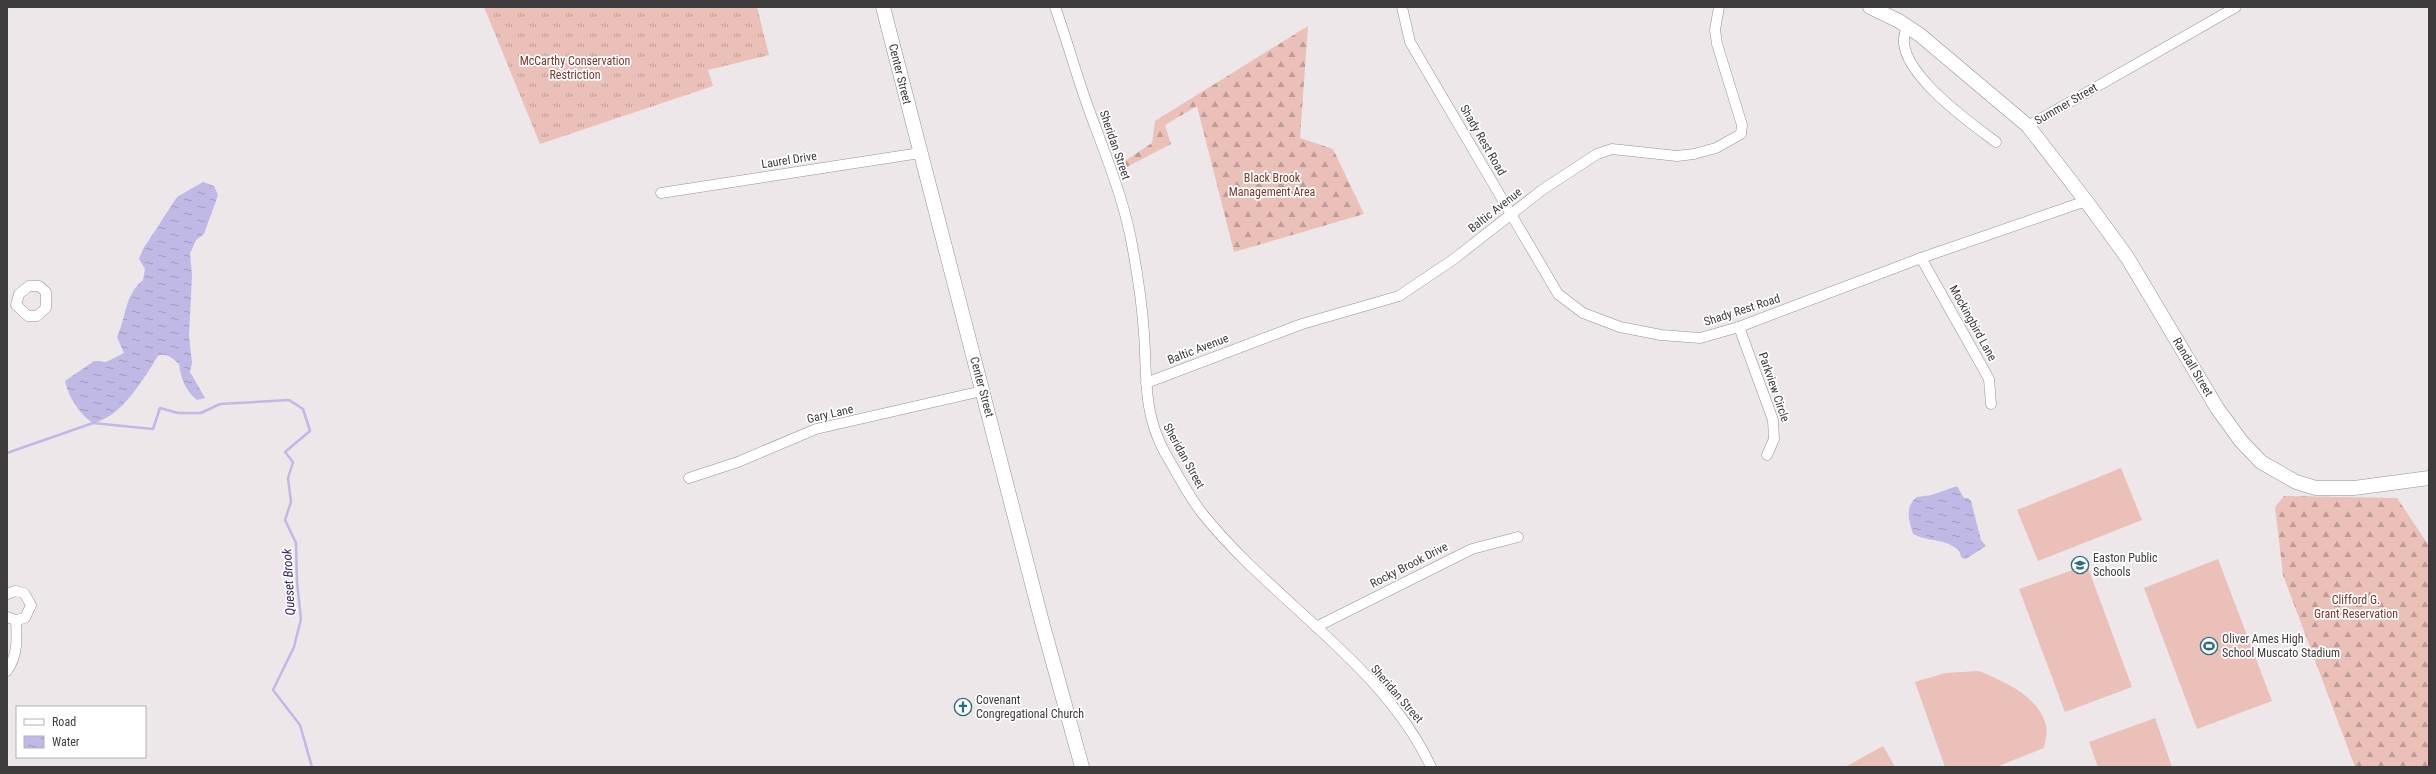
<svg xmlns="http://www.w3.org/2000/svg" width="2436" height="774" font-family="'Roboto Condensed',sans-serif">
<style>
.grass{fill:url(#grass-tufts)}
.forest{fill:url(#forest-firs)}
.pitch{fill:#eac0b8}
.water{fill:url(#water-ripples)}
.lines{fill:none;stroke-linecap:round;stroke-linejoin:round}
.stream{stroke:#c0b9e6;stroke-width:2.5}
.street-casing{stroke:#969094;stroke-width:11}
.secondary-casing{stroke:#969094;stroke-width:15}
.street{stroke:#fff;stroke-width:10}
.secondary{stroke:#fff;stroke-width:14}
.labels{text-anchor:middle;stroke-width:3.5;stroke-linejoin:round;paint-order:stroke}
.park-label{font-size:12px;fill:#78372c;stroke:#fff}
.street-label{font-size:12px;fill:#3d3b3c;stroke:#fff}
.poi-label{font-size:12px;fill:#3d3b3c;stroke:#fff;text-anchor:start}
.water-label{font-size:13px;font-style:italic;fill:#33245b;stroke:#fff}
</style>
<defs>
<pattern id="grass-tufts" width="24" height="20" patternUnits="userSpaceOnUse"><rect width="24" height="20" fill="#eac0b8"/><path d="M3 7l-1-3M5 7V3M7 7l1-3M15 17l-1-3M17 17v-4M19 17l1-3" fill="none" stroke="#bf9d97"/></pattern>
<pattern id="forest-firs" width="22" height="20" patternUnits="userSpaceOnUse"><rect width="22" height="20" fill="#eac0b8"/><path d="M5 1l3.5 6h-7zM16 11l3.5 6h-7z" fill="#bf9d97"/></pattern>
<pattern id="water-ripples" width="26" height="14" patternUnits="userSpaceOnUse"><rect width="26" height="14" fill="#c0b9e6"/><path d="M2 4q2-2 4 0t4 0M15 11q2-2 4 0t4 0" fill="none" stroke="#9d98bc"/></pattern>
</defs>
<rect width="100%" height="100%" fill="#ede7ea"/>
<path class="grass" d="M484 7H757L769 55 708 70 713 86 540 144Z"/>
<g class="forest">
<path d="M1308 26 1300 138 1333 149 1364 214 1234 252 1197 106 1165 125 1171 144 1119 171 1117 166 1152 143 1155 121Z"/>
<path d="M2284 496 2397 498 2429 546V767H2355L2283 575 2275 507Z"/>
</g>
<g class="pitch">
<path d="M2121 468 2142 520 2038 561 2017 510Z"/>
<path d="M2218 559 2272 701 2197 729 2144 588Z"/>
<path d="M2087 565 2132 687 2065 712 2019 589Z"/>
<path d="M1979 671C2005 682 2039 696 2046 726 2048 732 2045 741 2044 748L1996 767H1945L1915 682 1945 673Z"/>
<path d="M2155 718 2172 767H2098L2089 742Z"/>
<path d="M1883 746 1895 767H1845Z"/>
</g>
<g class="water">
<path d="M203 182 214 186 218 195 204 234 196 240 190 254 192 275 189 336 192 363 190 372 205 398 197 400C185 390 181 379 179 364 173 359 167 352 158 356 144 378 121 418 93 423 80 415 68 396 65 381L94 361 106 362 124 353 117 337C127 315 124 296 143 280L145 269 139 259 143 249 177 197Z"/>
<path d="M1957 486 1964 498H1968L1971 501 1981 540 1986 546 1966 559 1962 558C1959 554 1961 552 1958 550 1945 538 1928 542 1913 534 1909 521 1904 507 1917 497L1932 495Z"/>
</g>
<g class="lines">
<path class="stream" d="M7 453 93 423 153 429 160 408 178 413H201L220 404 289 400 303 409 310 431 285 452 293 462 288 478 291 502 285 520 296 543 297 582 301 619 294 647 273 690 300 725 312 767"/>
<defs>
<g id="street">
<path d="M1055 7C1067 40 1076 74 1088 107 1105 154 1125 201 1133 250 1138 277 1142 306 1144 333 1147 377 1143 413 1165 453 1177 473 1188 495 1202 513 1271 600 1384 665 1431 767"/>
<path d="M1402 7 1410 42 1558 294 1583 313 1620 327 1661 335 1700 338 1739 327 1921 258 2086 201"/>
<path d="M1908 27C1884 63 1972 124 1996 142"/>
<path d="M2028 126 2236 7"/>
<path d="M661 193 920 153"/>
<path d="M1921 258 1989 379 1991 404"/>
<path d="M29 286H39L46 292V308L37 316H28L16 305 19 294Z"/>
<path d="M1739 327 1773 420 1774 439 1767 455"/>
<path d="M1146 383 1302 324 1399 296 1454 259 1542 190 1597 154 1612 149 1677 156 1694 154 1716 148 1741 134 1742 125 1717 44 1715 30 1719 7"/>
<path d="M689 478 738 462 816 429 982 391"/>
<path d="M7 594 15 591 24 593 31 605 25 618 16 620 7 617"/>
<path d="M1316 627 1472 549 1518 537"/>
<path d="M7 671C18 655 17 639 16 620"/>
</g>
<g id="secondary">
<path d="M883 7 1042 622 1082 767"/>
<path d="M1870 7 1899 21 1920 35 2028 126 2086 201 2127 257 2217 408 2241 441 2261 462 2296 482 2316 488H2354L2429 478"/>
</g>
</defs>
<use href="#street" class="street-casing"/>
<use href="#secondary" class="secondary-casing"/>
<use href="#street" class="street"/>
<use href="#secondary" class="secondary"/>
</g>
<defs>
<symbol id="school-ring" viewBox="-11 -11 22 22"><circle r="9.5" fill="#fff" stroke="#2b6d7f" stroke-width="1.5"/><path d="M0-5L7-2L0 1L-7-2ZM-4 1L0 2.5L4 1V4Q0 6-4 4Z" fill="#2b6d7f"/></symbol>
<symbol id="stadium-ring" viewBox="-11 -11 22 22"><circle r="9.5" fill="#fff" stroke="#2b6d7f" stroke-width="1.5"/><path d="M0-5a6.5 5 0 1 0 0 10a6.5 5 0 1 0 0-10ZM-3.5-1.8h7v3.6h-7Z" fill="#2b6d7f"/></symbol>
<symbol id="church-ring" viewBox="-11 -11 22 22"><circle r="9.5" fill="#fff" stroke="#2b6d7f" stroke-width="1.5"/><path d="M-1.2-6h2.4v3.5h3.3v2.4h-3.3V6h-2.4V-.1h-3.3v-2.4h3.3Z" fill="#2b6d7f"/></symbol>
</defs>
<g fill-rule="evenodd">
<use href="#school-ring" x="2070" y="555" width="20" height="20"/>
<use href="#stadium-ring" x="2199" y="636" width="20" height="20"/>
<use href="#church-ring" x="953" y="697" width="20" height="20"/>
</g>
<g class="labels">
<g class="park-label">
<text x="575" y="65">McCarthy Conservation<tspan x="575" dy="14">Restriction</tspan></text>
<text x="1272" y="182">Black Brook<tspan x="1272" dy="14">Management Area</tspan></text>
<text x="2356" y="604">Clifford G.<tspan x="2356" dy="14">Grant Reservation</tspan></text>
</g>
<g class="street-label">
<text transform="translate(900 74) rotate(76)" y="4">Center Street</text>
<text transform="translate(2066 104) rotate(-30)" y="4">Summer Street</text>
<text transform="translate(1483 140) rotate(60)" y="4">Shady Rest Road</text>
<text transform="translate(1115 145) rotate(71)" y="4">Sheridan Street</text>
<text transform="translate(789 160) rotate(-9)" y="4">Laurel Drive</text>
<text transform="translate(1495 210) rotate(-38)" y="4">Baltic Avenue</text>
<text transform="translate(1742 310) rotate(-18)" y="4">Shady Rest Road</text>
<text transform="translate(1973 323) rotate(61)" y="4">Mockingbird Lane</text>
<text transform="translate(1198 349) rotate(-21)" y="4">Baltic Avenue</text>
<text transform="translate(2193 367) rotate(59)" y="4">Randall Street</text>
<text transform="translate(982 387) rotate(75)" y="4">Center Street</text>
<text transform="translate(1774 387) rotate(71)" y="4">Parkview Circle</text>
<text transform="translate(830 414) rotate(-13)" y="4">Gary Lane</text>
<text transform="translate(1184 456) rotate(61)" y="4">Sheridan Street</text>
<text transform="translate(1409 565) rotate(-27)" y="4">Rocky Brook Drive</text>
<text transform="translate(1397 694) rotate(49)" y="4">Sheridan Street</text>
</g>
<g class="poi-label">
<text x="2093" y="562">Easton Public<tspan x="2093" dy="14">Schools</tspan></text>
<text x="2222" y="643">Oliver Ames High<tspan x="2222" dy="14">School Muscato Stadium</tspan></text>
<text x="976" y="704">Covenant<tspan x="976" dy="14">Congregational Church</tspan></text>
</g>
<g class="water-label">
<text transform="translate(288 582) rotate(-93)" y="5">Queset Brook</text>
</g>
</g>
<rect width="2436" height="774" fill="none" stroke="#3d3b3c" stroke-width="16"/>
<rect x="16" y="706" width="130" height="52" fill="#ffffff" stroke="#b1b1b1"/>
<rect x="24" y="719" width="20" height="6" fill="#ffffff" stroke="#b1b1b1"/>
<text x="52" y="726" font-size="12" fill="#3d3b3c">Road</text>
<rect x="24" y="736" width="20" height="12" fill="url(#water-ripples)" stroke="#b1b1b1"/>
<text x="52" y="746" font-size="12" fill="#3d3b3c">Water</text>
</svg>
